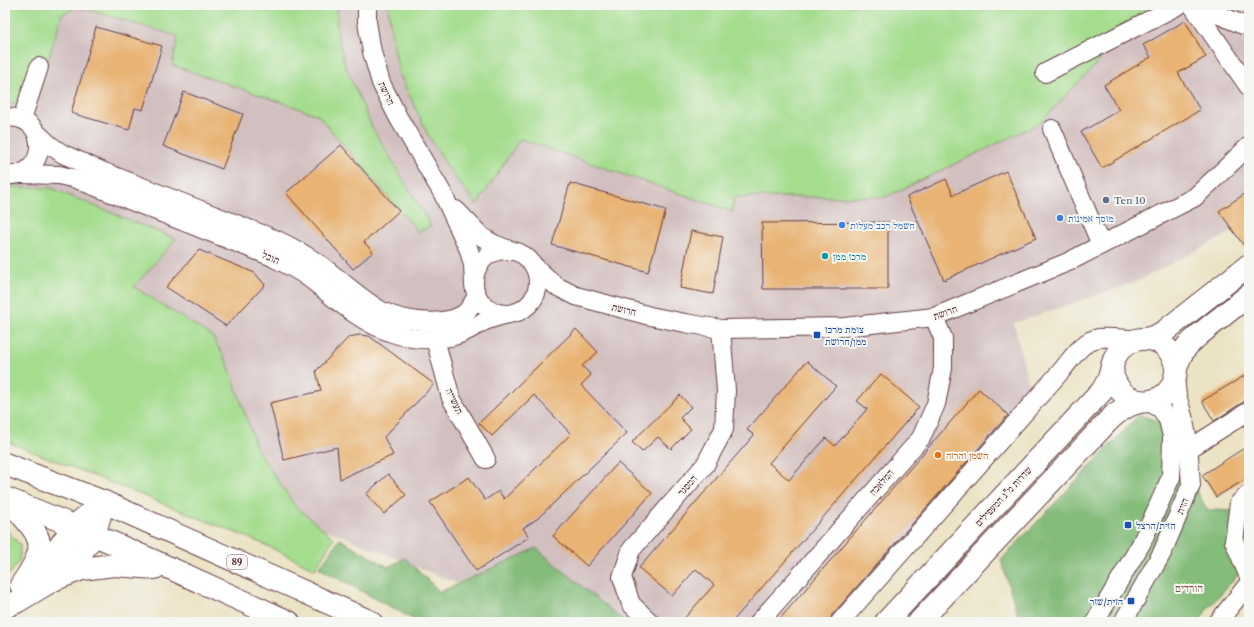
<svg xmlns="http://www.w3.org/2000/svg" width="1254" height="627" font-family="'Libre Caslon Text','Frank Ruhl Libre',serif">
<style>
.industrial{fill:#d2bfbf}
.green{fill:#a5dd8f;stroke:#787e5d}
.forest{fill:#84bc7a;stroke:#676e52}
.building{fill:#e8b373}
.lines{fill:none;stroke-linecap:round;stroke-linejoin:round}
.minor-casing{stroke:#623c42;stroke-width:20}
.major-casing{stroke:#623c42;stroke-width:24}
.highway-casing{stroke:#623c42;stroke-width:24}
.minor{stroke:#fff;stroke-width:18}
.major{stroke:#fff;stroke-width:22}
.highway{stroke:#fff;stroke-width:22}
.service-dot{fill:#5c6f8a;stroke:#f6f6f2;stroke-width:1.5}
.shop-dot{fill:#3f7fe0;stroke:#f6f6f2;stroke-width:1.5}
.culture-dot{fill:#0f9aa8;stroke:#f6f6f2;stroke-width:1.5}
.transit-dot{fill:#1a4fb4;stroke:#f6f6f2;stroke-width:1.5}
.food-dot{fill:#e8710a;stroke:#f6f6f2;stroke-width:1.5}
.labels{text-anchor:middle;stroke-width:4;stroke-linejoin:round;paint-order:stroke}
.shield{fill:#f6f6f2;stroke:#7e6067;stroke-width:1}
.shield-label{font-size:9px;font-weight:bold;fill:#4a1f2b}
.street-label{font-size:10px;fill:#4a1f2b;stroke:#f6f6f2}
.service-label{font-size:10px;fill:#4e5e75;stroke:#f6f6f2;text-anchor:start}
.shop-label{font-size:10px;fill:#366cbe;stroke:#f6f6f2;text-anchor:start}
.culture-label{font-size:10px;fill:#0d838f;stroke:#f6f6f2;text-anchor:start}
.transit-label{font-size:10px;fill:#164399;stroke:#f6f6f2;text-anchor:start}
.food-label{font-size:10px;fill:#c56008;stroke:#f6f6f2;text-anchor:start}
.neighbourhood-label{font-size:11px;fill:#815344;stroke:#f6f6f2}
</style>
<rect width="100%" height="100%" fill="#f6f6f2"/>
<filter id="ink" filterUnits="userSpaceOnUse"><feTurbulence type="fractalNoise" baseFrequency=".025" numOctaves="2"/><feDisplacementMap in="SourceGraphic" scale="8" xChannelSelector="R" yChannelSelector="G"/><feConvolveMatrix kernelMatrix="1 2 1 2 8 2 1 2 1" color-interpolation-filters="sRGB"/></filter>
<filter id="wash" filterUnits="userSpaceOnUse"><feTurbulence type="fractalNoise" baseFrequency=".012" numOctaves="4" result="noise"/><feDisplacementMap in="SourceGraphic" scale="16" xChannelSelector="R" yChannelSelector="G"/><feGaussianBlur stdDeviation="0.9" result="paint"/><feColorMatrix in="noise" values="0 0 0 0 0 0 0 0 0 0 0 0 0 0 0 0 0 1.4 0 .05"/><feComposite in="paint" operator="in"/></filter>
<g filter="url(#wash)">
<rect width="100%" height="100%" fill="#ece3c5"/>
<path class="industrial" d="M5 5H1249V223L1136 282 1014 323 1032 399 835 622H558L511 606 340 535 5 419Z"/>
<g class="green">
<path d="M5 5H337V32L345 65 372 127 431 226 418 232 318 115 172 65 178 36 78 7 62 14 34 107 14 103H5Z"/>
<path d="M388 5H1153L1040 123 886 197H733V212L520 139 477 205 452 174 428 135 399 73 392 37Z"/>
<path d="M10 187 51 188 176 239 134 287 212 336 228 364 257 449 295 506 334 538 315 569 261 543 117 485 5 441V199Z"/>
<path d="M5 528 20 545V560L10 574 5 578Z"/>
</g>
<g class="forest">
<path d="M1139 415 1162 422 1207 510 1249 511V563L1207 609 1199 622H1020L1001 560Z"/>
<path d="M340 539 388 567 405 558 440 592 536 548 625 622H418L319 568Z"/>
</g>
<g id="blocks">
<g class="building">
<path d="M1185 21 1206 57 1178 73 1200 110 1102 168 1081 132 1119 110 1104 85 1151 57 1143 45Z"/>
<path d="M96 27 162 46 143 110 135 108 129 130 71 113Z"/>
<path d="M184 92 243 114 222 169 163 146Z"/>
<path d="M341 145 399 211 364 242 373 252 353 269 286 193Z"/>
<path d="M1006 171 1036 238 944 280 907 197 946 179 953 195Z"/>
<path d="M570 183 666 210 648 272 552 245Z"/>
<path d="M1249 191V253L1219 211Z"/>
<path d="M888 222V289H763L762 223Z"/>
<path d="M691 231 723 237 713 294 680 288Z"/>
<path d="M199 250 255 273 265 285 226 326 166 287Z"/>
<path d="M576 329 598 352 582 366 591 375 581 385 627 433 537 519 523 528 529 537 476 571 430 502 469 477 485 500 499 491 504 499 571 434 534 395 492 436 479 423Z"/>
<path d="M359 335 369 336 434 384 384 437 393 455 340 479 337 447 284 460 270 403 321 391 316 371 349 337Z"/>
<path d="M807 361 836 386 769 463 789 480 826 438 835 446 867 409 857 401 881 374 919 407 732 622H681L714 585 696 569 672 596 639 568 754 435 747 430Z"/>
<path d="M1249 373V401L1243 402 1214 421 1202 401Z"/>
<path d="M979 389 1008 415 832 615 830 622H777Z"/>
<path d="M680 395 691 407 680 418 691 429 671 449 658 437 642 452 632 442Z"/>
<path d="M1249 445V477L1216 497 1202 475Z"/>
<path d="M618 463 652 493 587 566 553 536Z"/>
<path d="M388 474 406 495 384 514 366 494Z"/>
</g>
</g>
</g>
<g filter="url(#ink)">
<use href="#blocks" fill-opacity="0" stroke="#623c42" stroke-width="1"/>
<g class="lines">
<defs>
<g id="minor">
<path d="M367 5V22L372 52 381 83 398 117 443 194 469 250 473 265 474 285"/>
<path d="M1192 5 1249 87"/>
<path d="M1208 5 1210 11 1243 25 1249 26"/>
<path d="M1045 73 1179 5"/>
<path d="M5 118C51 112 50 180 5 175"/>
<path d="M22 119 39 67"/>
<path d="M1052 129 1101 245"/>
<path d="M37 133 51 146 63 154 104 172 277 240C292 247 306 255 319 264 340 279 358 297 380 310 401 321 441 327 462 315 469 311 473 302 477 296"/>
<path d="M20 174 59 175 76 179 270 256C284 263 297 269 309 278 325 290 339 303 355 314 383 333 416 344 450 337 462 335 472 328 483 322 491 318 500 316 509 314"/>
<path d="M456 210 482 237 494 244 512 251"/>
<circle cx="506" cy="282" r="32"/>
<path d="M534 266 556 286 576 296 650 316 685 323 721 329 844 327 934 317 1068 262 1195 197 1249 146"/>
<path d="M435 339 451 398 486 459"/>
<path d="M1189 449 1249 411"/>
<path d="M1249 494 1239 503 1234 541 1249 577"/>
<path d="M650 622 631 604 622 577 631 550 705 465 724 429 726 390 721 329"/>
<path d="M759 622 921 438 936 404 943 368V338L934 317"/>
<path d="M840 622 1062 370C1072 358 1083 340 1099 338 1111 337 1124 339 1136 339"/>
<path d="M1095 622 1141 544 1171 477 1172 436 1168 420 1161 409 1148 401"/>
<path d="M1123 622 1162 553 1191 485 1188 442 1184 420 1177 395 1175 379"/>
<path d="M1218 622 1249 583"/>
</g>
<g id="major">
<path d="M1146 339 1156 336 1165 331 1249 265"/>
<path d="M1176 368 1181 355 1187 346 1200 334 1249 295"/>
<path d="M25 582 52 557 74 526 89 514"/>
<path d="M5 607 18 601 53 580 76 560 94 535 104 502"/>
<path d="M886 622 1102 391C1104 388 1106 384 1108 380 1111 373 1112 364 1115 357 1124 339 1146 334 1162 344 1170 350 1176 360 1176 370 1175 407 1126 413 1114 379 1112 375 1113 370 1112 366"/>
<path d="M919 622 1109 420C1118 411 1127 405 1139 402"/>
</g>
<g id="highway">
<path d="M5 464 104 502 371 622"/>
<path d="M5 498 74 526 172 569 289 622"/>
<path d="M11 503C42 538 51 543 21 585"/>
<path d="M53 580 82 569 114 565 155 568"/>
</g>
</defs>
<use href="#minor" class="minor-casing"/>
<use href="#major" class="major-casing"/>
<use href="#highway" class="highway-casing"/>
<use href="#minor" class="minor"/>
<use href="#major" class="major"/>
<use href="#highway" class="highway"/>
</g>
</g>
<circle class="service-dot" cx="1106" cy="200" r="4"/>
<g class="shop-dot">
<circle cx="1060" cy="218" r="4"/>
<circle cx="842" cy="225" r="4"/>
</g>
<circle class="culture-dot" cx="825" cy="256" r="4"/>
<g class="transit-dot">
<rect x="813" y="331" width="8" height="8" rx="2"/>
<rect x="1124" y="521" width="8" height="8" rx="2"/>
<rect x="1127" y="597" width="8" height="8" rx="2"/>
</g>
<circle class="food-dot" cx="938" cy="455" r="4"/>
<g class="labels">
<rect class="shield" x="227" y="555" width="20" height="14" rx="3"/>
<g class="shield-label">
<text x="237" y="565">89</text>
</g>
<g class="street-label">
<text transform="translate(387 93) rotate(65)" y="4">חרושת</text>
<text transform="translate(271 257) rotate(24)" y="4">תובל</text>
<text transform="translate(624 309) rotate(14)" y="4">חרושת</text>
<text transform="translate(945 312) rotate(-20)" y="4">חרושת</text>
<text transform="translate(455 401) rotate(65)" y="4">תעשייה</text>
<text transform="translate(881 482) rotate(-49)" y="4">המלאכה</text>
<text transform="translate(687 485) rotate(-49)" y="4">המסגר</text>
<text transform="translate(1003 496) rotate(-47)" y="4">שדרות מ"ג המעפילים</text>
<text transform="translate(1182 506) rotate(-67)" y="4">הזית</text>
</g>
<g class="service-label">
<text x="1114" y="204">Ten 10</text>
</g>
<g class="shop-label">
<text x="1068" y="222">מוסך אמינות</text>
<text x="850" y="229">חשמל רכב מעלות</text>
</g>
<g class="culture-label">
<text x="833" y="260">מרכז ממן</text>
</g>
<g class="transit-label">
<text x="825" y="333">צומת מרכז<tspan x="825" dy="12">ממן/חרושת</tspan></text>
<text x="1136" y="529">הזית/הרצל</text>
<text x="1123" y="605" text-anchor="end">הזית/שזר</text>
</g>
<g class="food-label">
<text x="946" y="459">השמן והרזה</text>
</g>
<g class="neighbourhood-label">
<text x="1189" y="592">הורדים</text>
</g>
</g>
<rect width="1254" height="627" fill="none" stroke="#f6f6f2" stroke-width="20"/>
</svg>
